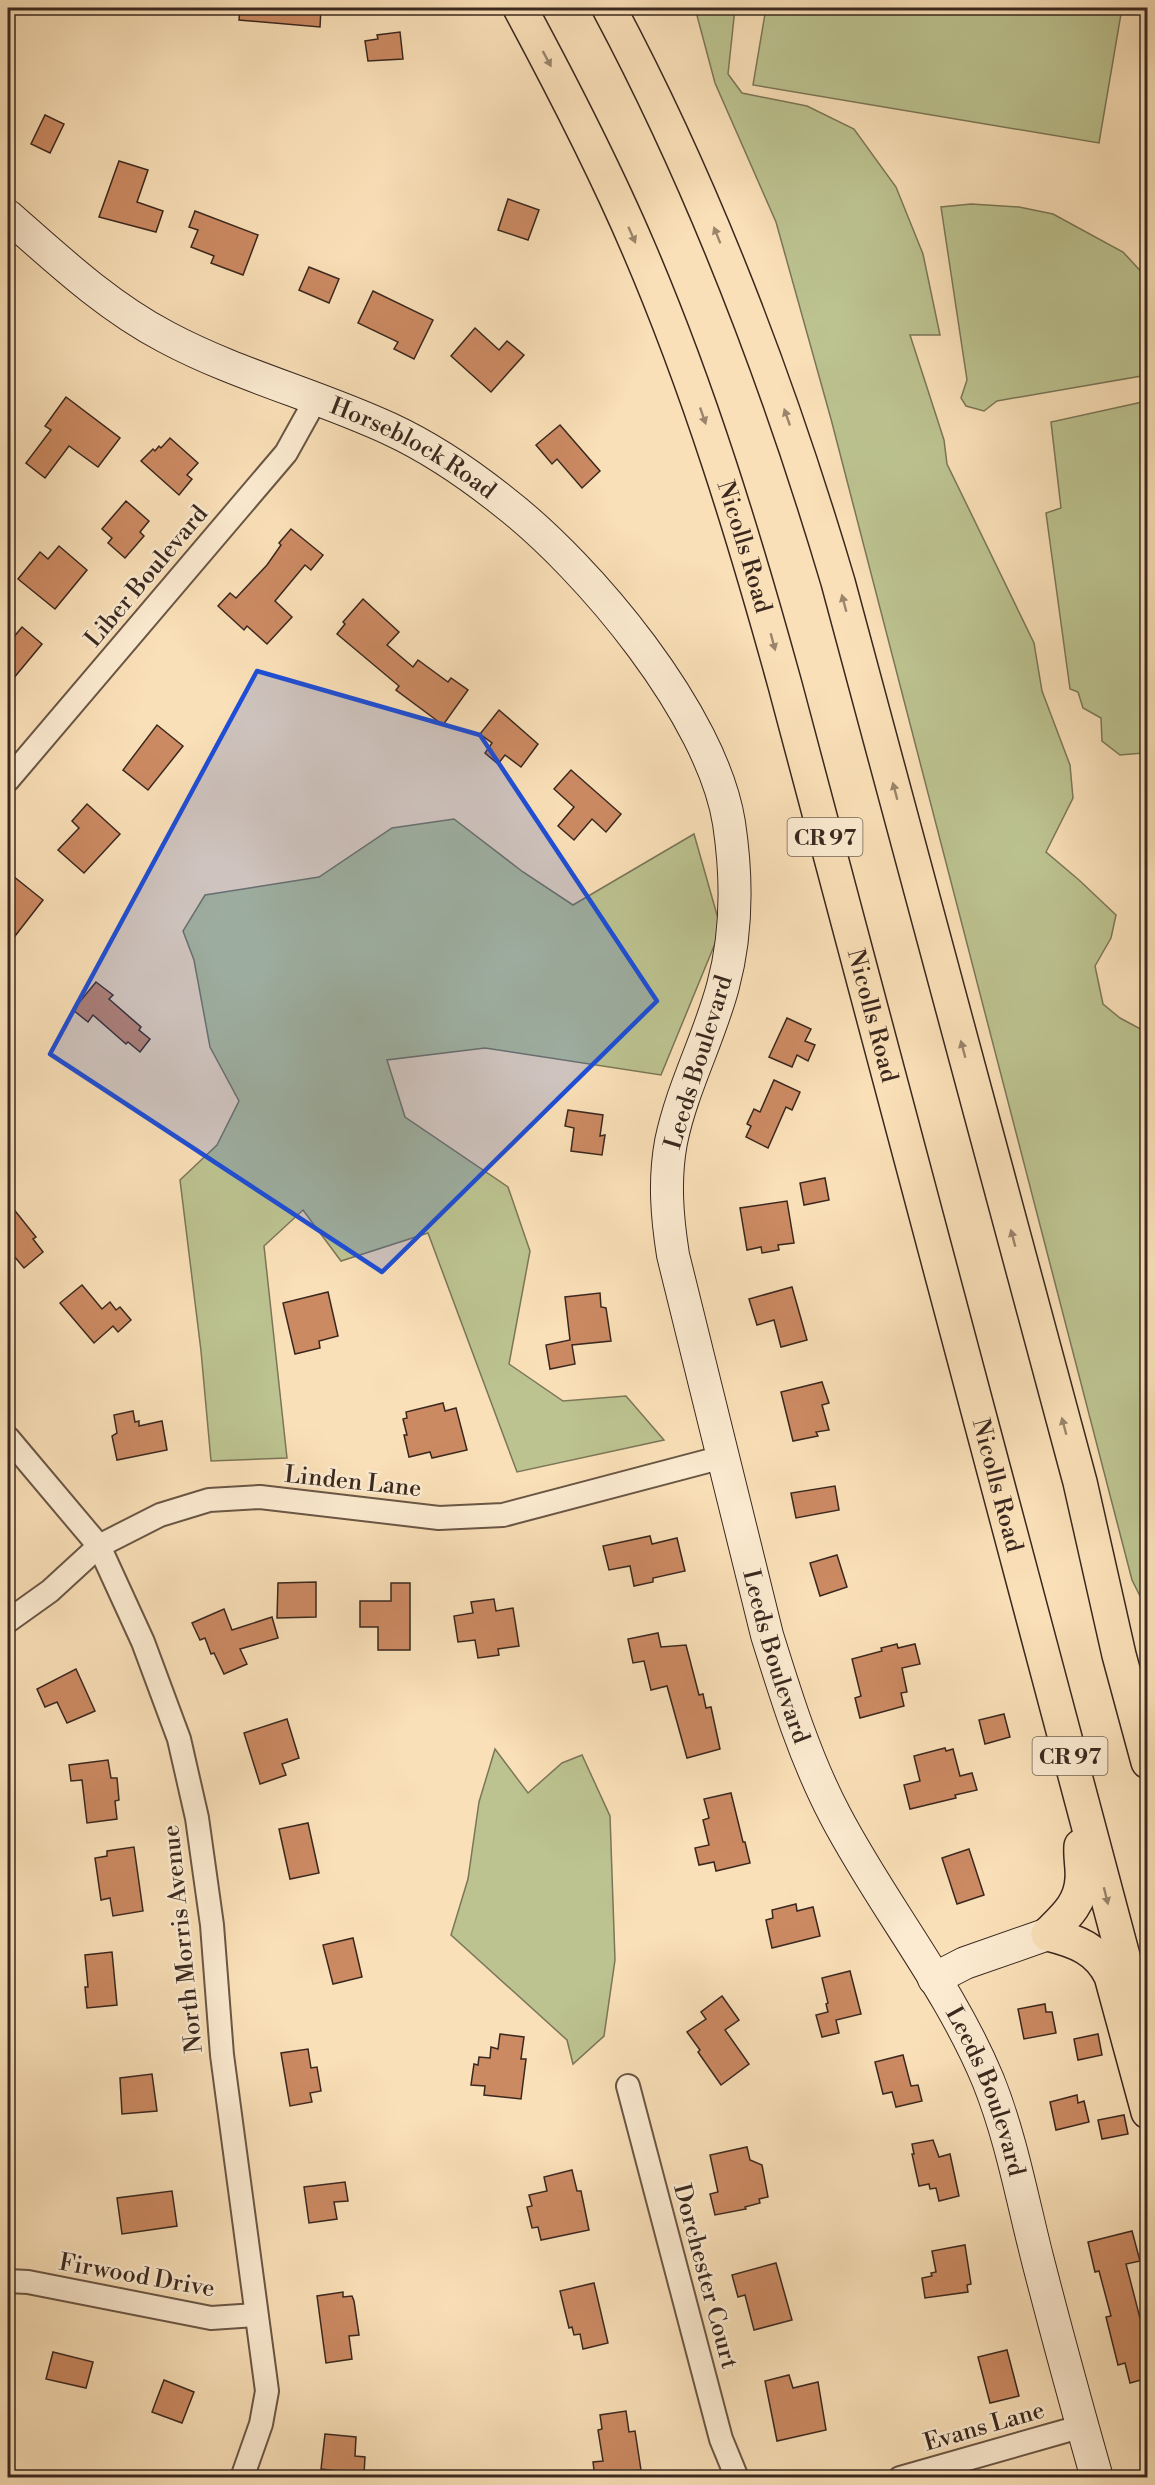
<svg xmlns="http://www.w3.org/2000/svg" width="1155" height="2485" font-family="'Libre Bodoni',serif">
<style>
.green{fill:#bcc390;stroke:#7b7658;stroke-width:1.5}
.building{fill:#cc8a63;stroke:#3a281f;stroke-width:1.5}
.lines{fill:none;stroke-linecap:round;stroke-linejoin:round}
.street-casing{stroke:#6a5645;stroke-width:26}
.secondary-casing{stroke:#3a281f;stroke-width:34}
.highway-casing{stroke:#3a281f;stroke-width:36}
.street{stroke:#fcebd1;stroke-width:22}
.secondary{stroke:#fcebd1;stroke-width:32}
.highway{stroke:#fae0b8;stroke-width:33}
.oneway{fill:#9a846c}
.marked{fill:#1d4ed8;fill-opacity:0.2;stroke:#1d4ed8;stroke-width:4.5;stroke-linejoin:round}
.labels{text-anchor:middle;stroke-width:5;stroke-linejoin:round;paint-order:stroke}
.shield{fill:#fcebd1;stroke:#746254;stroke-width:1.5}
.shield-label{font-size:22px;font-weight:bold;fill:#3a281f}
.street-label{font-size:24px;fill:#3a281f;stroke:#fcebd1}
</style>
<rect width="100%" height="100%" fill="#fae0b8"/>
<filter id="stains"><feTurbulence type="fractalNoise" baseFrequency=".00333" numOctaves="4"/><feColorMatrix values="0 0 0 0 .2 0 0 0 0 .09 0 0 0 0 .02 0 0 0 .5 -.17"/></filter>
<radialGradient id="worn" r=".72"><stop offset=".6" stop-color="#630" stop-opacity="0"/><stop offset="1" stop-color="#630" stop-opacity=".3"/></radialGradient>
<g class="green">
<path d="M695 8H735L728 74 742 93 807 106 854 129 896 187 923 254 940 335H910L944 440 947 464 1034 643 1042 691 1070 765 1073 798 1046 852 1079 880 1116 915 1111 938 1095 966 1103 1004 1120 1018 1148 1033 1146 1608 1132 1580 831 419 776 222 715 83Z"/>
<path d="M766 8H1122L1099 143 753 85Z"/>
<path d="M971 204 1019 207 1053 214 1123 252 1147 278V375L997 401 984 411 966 406 961 398 967 380 941 207Z"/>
<path d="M1147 401 1148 762H1147L1143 753 1120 755 1102 741 1101 718 1083 708 1078 692 1070 689 1046 513 1061 508 1051 422Z"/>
<path d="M454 819 523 872 573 905 694 834 721 929 661 1075 485 1048 387 1060 405 1117 508 1187 530 1251 509 1364 563 1401 626 1396 664 1440 517 1472 428 1233 341 1261 303 1210 264 1246 287 1458 211 1461 201 1351 180 1180 217 1145 239 1101 210 1047 194 960 183 931 205 895 319 877 392 828Z"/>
<path d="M495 1749 528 1793 562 1763 582 1755 610 1816 615 1960 604 2036 573 2064 567 2040 451 1935 468 1879 479 1802Z"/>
</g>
<g class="building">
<path d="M240 8H321L320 27 239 20Z"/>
<path d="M400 32 403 59 368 61 365 41 378 39 377 35Z"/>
<path d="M45 115 64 124 50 153 31 144Z"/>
<path d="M119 161 148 170 137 202 163 211 156 232 99 217Z"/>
<path d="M508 199 539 210 528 240 498 230Z"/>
<path d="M195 211 258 235 243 275 211 263 214 256 191 247 198 230 189 227Z"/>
<path d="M309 267 339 279 329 303 299 290Z"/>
<path d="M373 291 433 320 414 359 394 349 398 342 358 323Z"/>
<path d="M475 328 499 350 507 341 524 355 491 392 451 356Z"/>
<path d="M66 397 120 438 98 467 69 446 45 478 26 463 51 430 45 426Z"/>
<path d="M560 425 600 471 582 488 557 459 552 464 536 445Z"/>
<path d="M170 438 198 463 187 475 192 479 179 495 141 461 153 449 155 451 159 446 161 448Z"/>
<path d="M126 501 149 521 140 532 144 536 125 558 108 543 112 538 102 529Z"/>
<path d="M291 529 323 555 311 570 305 565 275 601 292 617 267 644 247 626 244 630 218 606 230 593 236 598 267 565 281 545 279 543Z"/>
<path d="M59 546 87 570 55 609 18 579 40 552 48 559Z"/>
<path d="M363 599 399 632 387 645 413 667 418 660 448 682 451 678 468 690 443 725 396 690 399 686 337 634 345 624 343 622Z"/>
<path d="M22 627 42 644 8 685V644Z"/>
<path d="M499 710 538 744 521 767 505 755 498 764 485 753 492 743 480 734Z"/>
<path d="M157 725 183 746 148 790 123 770Z"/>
<path d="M571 770 621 814 606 832 592 819 574 840 558 826 574 807 554 789Z"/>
<path d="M87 804 120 834 84 873 58 850 79 828 72 821Z"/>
<path d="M8 872 43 900 8 945Z"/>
<path d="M96 982 113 995 109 999 141 1027 139 1030 150 1039 140 1052 128 1042 126 1044 93 1015 88 1022 73 1010Z"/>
<path d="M787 1018 811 1029 805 1041 815 1045 808 1061 797 1055 792 1067 769 1057Z"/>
<path d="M774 1080 800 1092 792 1110 786 1107 768 1148 746 1137 751 1126 747 1124 754 1109 760 1112Z"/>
<path d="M568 1110 603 1115 600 1136 605 1135 602 1155 571 1151 574 1128 565 1126Z"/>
<path d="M825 1178 829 1200 804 1205 800 1183Z"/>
<path d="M787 1201 794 1243 778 1245 779 1250 762 1253 761 1247 747 1250 740 1208Z"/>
<path d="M8 1202 36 1237 33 1239 43 1252 24 1268 8 1249Z"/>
<path d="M82 1285 102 1309 110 1302 116 1310 120 1307 131 1320 118 1332 113 1326 94 1343 60 1303Z"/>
<path d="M792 1287 807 1340 781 1347 774 1320 757 1325 749 1299Z"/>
<path d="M328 1292 338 1336 319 1341 320 1348 295 1354 283 1303Z"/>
<path d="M600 1293 601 1307 606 1308 611 1341 572 1345 575 1364 550 1369 546 1345 570 1340 565 1297Z"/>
<path d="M822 1382 829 1403 822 1405 829 1430 816 1432 818 1436 793 1441 781 1392Z"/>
<path d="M443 1403 445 1411 456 1408 467 1450 432 1458 430 1452 409 1457 404 1435H407L403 1419 407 1418 406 1412Z"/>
<path d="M133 1411 135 1422 139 1421V1426L162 1421 167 1450 117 1460 112 1436 117 1433 114 1415Z"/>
<path d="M835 1486 839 1510 796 1518 791 1493Z"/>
<path d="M650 1536 652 1544 677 1538 685 1571 653 1578V1582L634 1586 630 1566 609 1570 603 1546Z"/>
<path d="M837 1555 847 1587 820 1596 810 1563Z"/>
<path d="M316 1582V1617L277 1618 278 1583Z"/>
<path d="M391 1583H410V1650H378V1627H360V1601H391Z"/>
<path d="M494 1599 496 1611 513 1608 519 1646 498 1649 499 1655 478 1658 475 1640 458 1642 454 1616 473 1613 471 1602Z"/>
<path d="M224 1609 232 1630 272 1617 278 1638 240 1649 247 1664 224 1674 214 1653 211 1654 205 1638 200 1640 192 1623Z"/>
<path d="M658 1633 661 1647 686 1645 699 1695 703 1694 706 1708 711 1707 720 1749 687 1758 667 1686 651 1690 644 1661 633 1663 628 1639Z"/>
<path d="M897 1644 898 1648 915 1644 920 1664 902 1668 907 1692 901 1693 904 1706 860 1718 855 1698 861 1696 852 1659 882 1651 881 1648Z"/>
<path d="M76 1669 95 1711 67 1723 57 1702 45 1707 37 1689Z"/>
<path d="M1004 1714 1010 1737 985 1744 979 1720Z"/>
<path d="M287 1719 299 1758 282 1764 286 1775 260 1784 244 1733Z"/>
<path d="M945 1748 946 1751 953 1749 960 1776 972 1773 977 1790 955 1795 956 1798 910 1809 904 1785 920 1781 914 1756Z"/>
<path d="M108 1760 111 1778H117L119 1800 115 1801 117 1819 87 1823 82 1780 71 1781 69 1765Z"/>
<path d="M731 1793 743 1842H745L750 1863 716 1871 714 1862 699 1865 695 1848 709 1845 703 1820 709 1818 704 1799Z"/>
<path d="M308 1823 319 1873 290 1879 279 1829Z"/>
<path d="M134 1847 143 1911 113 1916 110 1898 101 1900 95 1858 107 1856V1851Z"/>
<path d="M969 1849 984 1895 957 1904 942 1858Z"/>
<path d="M796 1904 797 1911 813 1907 820 1936 772 1948 766 1920 773 1918 772 1910Z"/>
<path d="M353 1938 362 1977 333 1984 323 1945Z"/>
<path d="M112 1952 117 2005 87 2008 85 1987H88L85 1955Z"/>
<path d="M850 1971 861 2014 836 2020 839 2033 822 2037 816 2015 828 2012 826 2004 828 2003 822 1978Z"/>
<path d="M722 1996 739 2020 725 2030 749 2064 721 2085 698 2052 700 2050 687 2032 706 2019 701 2012Z"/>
<path d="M1045 2004 1046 2012H1052L1056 2033 1024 2039 1018 2009Z"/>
<path d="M500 2034 524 2037 521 2059H526L521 2099 484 2095 485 2086 471 2085 474 2064 478 2065 479 2057 490 2058 491 2047 498 2049Z"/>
<path d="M1098 2034 1102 2055 1078 2060 1074 2039Z"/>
<path d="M308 2049 311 2068 317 2067 321 2091 310 2093 312 2102 290 2106 281 2053Z"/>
<path d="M903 2055 911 2086 918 2085 922 2101 896 2107 892 2092 883 2094 875 2062Z"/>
<path d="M152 2074 157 2111 122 2114 120 2078Z"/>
<path d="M1077 2095 1078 2103 1084 2101 1089 2122 1056 2130 1050 2102Z"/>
<path d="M1124 2115 1128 2134 1102 2139 1098 2120Z"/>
<path d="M933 2140 939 2157 950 2154 959 2196 939 2201 936 2188 930 2189 929 2184 919 2186 912 2154H914L912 2144Z"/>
<path d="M747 2147 750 2160 762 2165 768 2197 759 2199 760 2203 745 2207 746 2209 715 2215 710 2194 718 2192 710 2155Z"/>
<path d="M572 2170 577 2191H581L589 2230 541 2240 538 2227 532 2228 527 2207 532 2206 529 2195 547 2191 544 2177Z"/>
<path d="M345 2182 348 2201 334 2202 337 2219 309 2223 304 2187Z"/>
<path d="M172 2191 177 2226 122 2234 117 2198Z"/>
<path d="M1132 2231 1140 2261 1126 2264 1148 2349V2378L1130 2383 1125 2363 1118 2365 1106 2317 1111 2316 1099 2271 1095 2272 1088 2242Z"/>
<path d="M965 2245 971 2284 967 2285 968 2292 925 2298 922 2278 932 2276 931 2273 936 2272 932 2251Z"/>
<path d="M776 2263 792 2320 754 2330 745 2295 738 2297 732 2275Z"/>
<path d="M594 2283 608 2343 583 2349 580 2334 574 2335 572 2327 569 2328 560 2291Z"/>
<path d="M343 2292V2297L352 2296 354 2301 359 2335 349 2336 352 2359 326 2363 317 2296Z"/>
<path d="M1007 2350 1019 2396 990 2403 978 2357Z"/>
<path d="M53 2352 93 2362 86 2388 46 2379Z"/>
<path d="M789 2375 793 2388 818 2382 826 2430 777 2441 765 2381Z"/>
<path d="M164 2380 194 2392 182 2423 152 2412Z"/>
<path d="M626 2411 629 2432 635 2431 641 2470 620 2473V2478H595L593 2462 603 2461 598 2430 602 2429 600 2415Z"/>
<path d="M325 2434 356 2437 355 2456 365 2457 364 2474 321 2469Z"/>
</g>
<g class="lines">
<defs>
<g id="street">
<path d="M8 780 286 453 316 399"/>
<path d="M8 1438 99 1546 143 1642 179 1739 197 1818 212 1925 222 2055 267 2391 261 2424 242 2478"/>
<path d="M8 1621 50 1591 99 1546 160 1515 209 1500 260 1497 439 1518 503 1515 723 1457"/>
<path d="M628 2086 721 2439 737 2478"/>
<path d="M8 2281 28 2282 211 2318 256 2315"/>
<path d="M900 2478 1083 2426"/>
</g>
<g id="secondary">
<path id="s1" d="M8 216C58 260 107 306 166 337 237 375 317 395 390 429 431 448 469 474 504 502 589 568 712 715 729 823 737 876 737 934 723 986 709 1039 682 1088 671 1142 664 1180 667 1217 673 1255L767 1635C786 1696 805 1758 835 1815 882 1905 949 1986 988 2080 1011 2137 1022 2198 1037 2257 1056 2331 1076 2404 1097 2478"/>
<path d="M934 1979 965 1963 1048 1934"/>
</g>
<g id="highway">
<path id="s2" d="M520 8C562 86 603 165 638 247 699 389 744 536 785 685L1148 2050"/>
<path d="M609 8C706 190 779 383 838 582L1080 1482 1119 1655 1148 1762"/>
<path d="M1048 1934C1076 1941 1098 1949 1111 1976L1148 2112"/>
<path d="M1048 1934C1064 1918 1081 1904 1082 1879 1083 1868 1080 1857 1081 1846"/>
</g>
</defs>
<use href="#street" class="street-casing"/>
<use href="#secondary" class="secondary-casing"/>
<use href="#highway" class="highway-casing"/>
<use href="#street" class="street"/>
<use href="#secondary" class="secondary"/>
<use href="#highway" class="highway"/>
</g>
<defs><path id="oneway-solid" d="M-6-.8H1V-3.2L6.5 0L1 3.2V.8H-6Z" transform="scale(1.5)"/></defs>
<g class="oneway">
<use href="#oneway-solid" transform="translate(547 59) rotate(62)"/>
<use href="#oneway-solid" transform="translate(632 235) rotate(66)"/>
<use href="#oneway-solid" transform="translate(717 235) rotate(-112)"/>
<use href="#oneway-solid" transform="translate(703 416) rotate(71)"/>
<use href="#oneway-solid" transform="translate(787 417) rotate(-109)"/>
<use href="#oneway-solid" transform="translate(844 603) rotate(-105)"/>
<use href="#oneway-solid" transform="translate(773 642) rotate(75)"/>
<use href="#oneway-solid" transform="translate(895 791) rotate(-105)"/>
<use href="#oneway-solid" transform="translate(963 1049) rotate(-105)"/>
<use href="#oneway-solid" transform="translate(1013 1238) rotate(-105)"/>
<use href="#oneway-solid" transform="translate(1064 1426) rotate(-105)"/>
<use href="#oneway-solid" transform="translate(1106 1896) rotate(76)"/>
</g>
<path class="marked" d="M257 671 480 735 657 1001 382 1272 50 1054Z"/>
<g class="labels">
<g class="shield">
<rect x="787.5" y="818" width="75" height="38" rx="4.5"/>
<rect x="1032.5" y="1737" width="75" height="38" rx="4.5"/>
</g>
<g class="shield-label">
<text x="825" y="845">CR 97</text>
<text x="1070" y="1764">CR 97</text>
</g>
<g class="street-label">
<text dy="8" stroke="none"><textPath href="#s1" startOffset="471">Horseblock Road</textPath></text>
<text dy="8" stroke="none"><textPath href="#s2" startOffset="585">Nicolls Road</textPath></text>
<text transform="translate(146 576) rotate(-50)" y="8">Liber Boulevard</text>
<text dy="8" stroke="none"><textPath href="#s2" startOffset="1071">Nicolls Road</textPath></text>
<text transform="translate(698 1062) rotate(-73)" y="8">Leeds Boulevard</text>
<text transform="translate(353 1481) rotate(6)" y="8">Linden Lane</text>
<text dy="8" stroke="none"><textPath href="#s2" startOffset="1557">Nicolls Road</textPath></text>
<text dy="8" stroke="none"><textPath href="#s1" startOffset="1833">Leeds Boulevard</textPath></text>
<text transform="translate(182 1939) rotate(-96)" y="8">North Morris Avenue</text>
<text dy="8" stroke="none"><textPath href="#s1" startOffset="2319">Leeds Boulevard</textPath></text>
<text transform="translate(137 2275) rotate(10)" y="8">Firwood Drive</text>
<text transform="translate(706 2276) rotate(75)" y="8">Dorchester Court</text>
<text transform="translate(984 2426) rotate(-16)" y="8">Evans Lane</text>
</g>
</g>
<rect width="1155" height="2485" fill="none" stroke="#fae0b8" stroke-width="30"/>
<rect x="9" y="9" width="1137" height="2467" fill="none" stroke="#3a281f" stroke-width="3"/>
<rect x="15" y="15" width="1125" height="2455" fill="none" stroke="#3a281f" stroke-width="1.5"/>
<rect width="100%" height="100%" filter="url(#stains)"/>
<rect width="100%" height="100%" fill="url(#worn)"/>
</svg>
